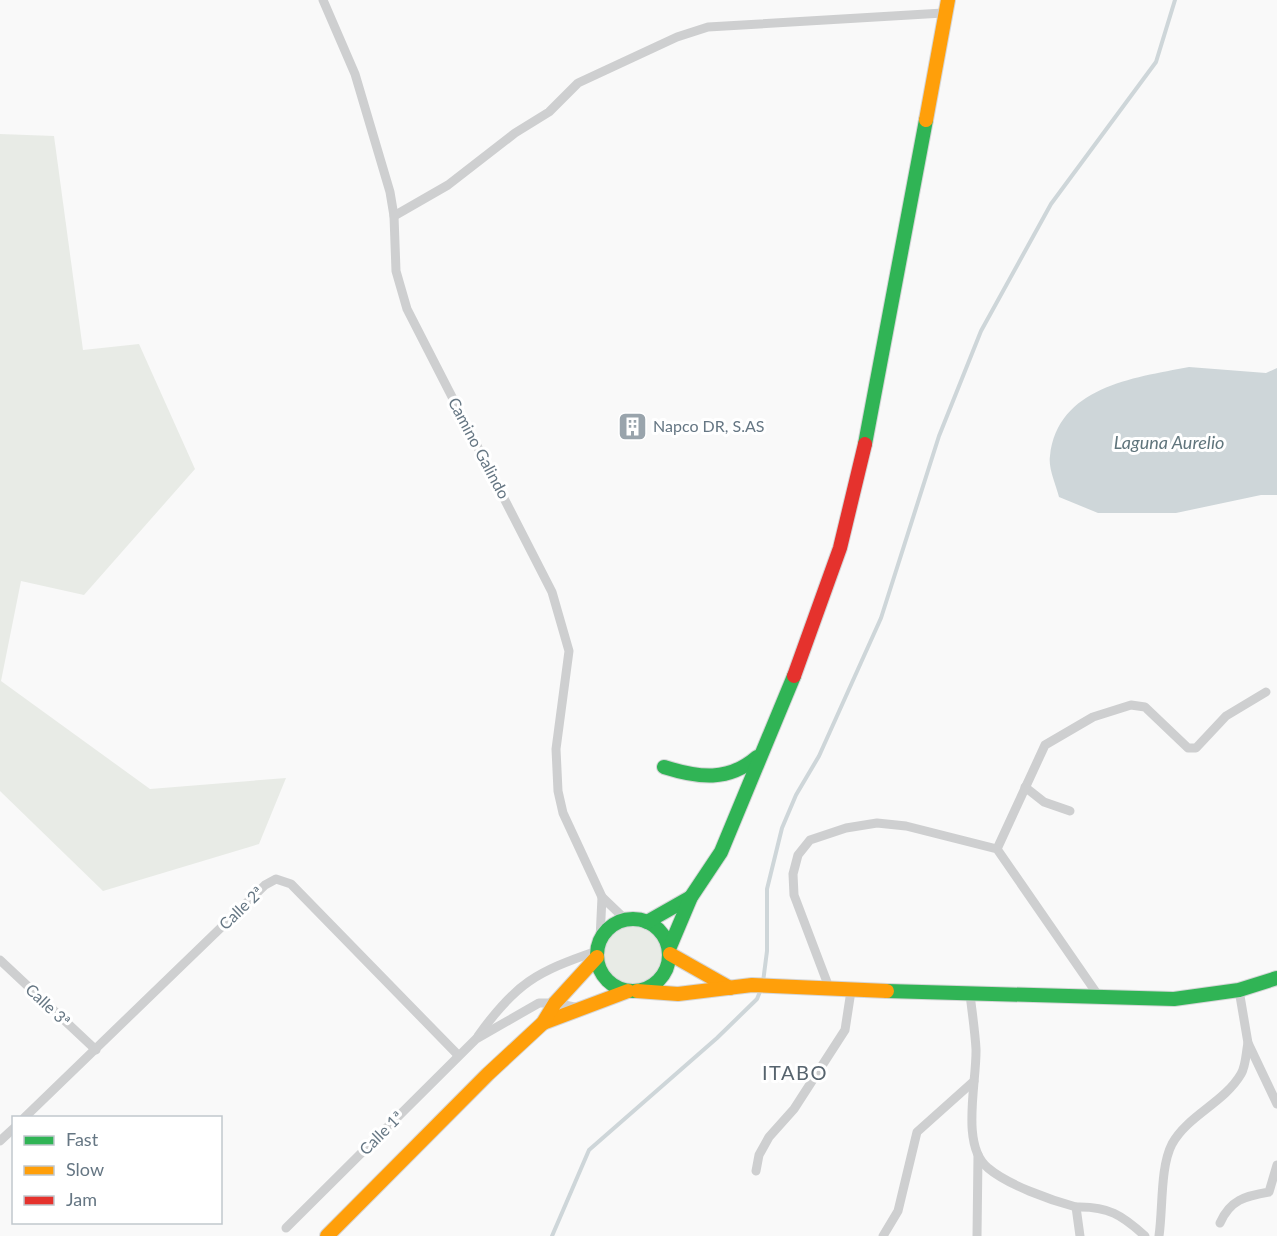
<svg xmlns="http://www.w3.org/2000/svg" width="1277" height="1236" font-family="Lato,sans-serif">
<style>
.green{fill:#e8ebe6}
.water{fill:#ced6d9}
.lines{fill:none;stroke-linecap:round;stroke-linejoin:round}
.stream{stroke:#ced6d9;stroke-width:4}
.fast-casing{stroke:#d5d6d7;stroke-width:16}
.slow-casing{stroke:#d5d6d7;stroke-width:16}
.jam-casing{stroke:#d5d6d7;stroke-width:16}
.street{stroke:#cecfd0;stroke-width:9}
.fast{stroke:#30b455;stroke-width:14}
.slow{stroke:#ff9f0a;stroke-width:14}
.jam{stroke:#e5322d;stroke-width:14}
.labels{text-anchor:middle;stroke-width:6;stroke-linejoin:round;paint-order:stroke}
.poi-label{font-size:16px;fill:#657683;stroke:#fff;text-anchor:start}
.street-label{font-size:16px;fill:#657683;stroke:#fff}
.water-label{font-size:18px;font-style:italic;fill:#60757c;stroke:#fff}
.quarter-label{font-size:20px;letter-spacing:1.5px;fill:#57646e;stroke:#fff}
</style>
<rect width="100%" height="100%" fill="#f9f9f9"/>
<g class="green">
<path d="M0 134 54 136 83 350 139 344 195 469 84 595 21 581 1 681 150 789 286 778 259 844 103 891 0 791Z"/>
<circle cx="633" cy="955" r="32"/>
</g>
<path class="water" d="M1189 367 1266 373 1277 368V495H1261L1176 513H1098L1059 497C1056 485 1048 468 1050 456 1058 387 1132 378 1189 367Z"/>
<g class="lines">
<g class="stream">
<path d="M763 982 767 951V889L782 828 796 795 819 756 881 618 939 436 981 331 1051 204 1156 62 1175 0"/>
<path d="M552 1236 589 1150 717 1038 757 999 761 989"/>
</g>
<defs>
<g id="fast">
<path d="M865 444 926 120"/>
<path d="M664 767C699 778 728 782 757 757"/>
<circle cx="633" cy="955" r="36"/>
<path d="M647 922 691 897"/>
<path d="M669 949 691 897 721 852 794 676"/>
<path d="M887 991 1174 999 1239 990 1277 978"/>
</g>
<g id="slow">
<path d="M926 120 948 0"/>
<path d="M670 954 730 988"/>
<path d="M637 991 678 994 752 985 887 991"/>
<path d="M543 1023 628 991"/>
<path d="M327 1236 488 1074 543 1023 555 1003 597 957"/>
</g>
<path id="jam" d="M794 676 840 548 865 444"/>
</defs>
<use href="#fast" class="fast-casing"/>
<use href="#slow" class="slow-casing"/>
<use href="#jam" class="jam-casing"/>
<g class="street">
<path d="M323 0 355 74 390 192 394 216 396 271 407 309 552 592 569 651 556 749 558 791 563 813 602 897 625 919"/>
<path d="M394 216 448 185 515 133 549 112 578 83 677 37 708 27 943 13"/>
<path d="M1025 787 1044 802 1070 811"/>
<path d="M997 849 1045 745 1093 717 1131 705 1145 707 1188 748H1196L1226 716 1266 692"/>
<path d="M600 939 602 897"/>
<path d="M0 960 96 1050"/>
<path d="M830 990 794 895 793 874 798 855 810 840 846 828 877 823 906 826 997 849 1100 998"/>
<path d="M1239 990 1248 1043 1277 1104"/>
<path d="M970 994C972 1012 975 1031 976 1049 977 1081 960 1146 988 1168 1008 1185 1050 1200 1076 1207L1080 1236"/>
<path d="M478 1036C516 983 536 972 597 951"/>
<path d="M24 1118 265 885 276 879 291 884 458 1055"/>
<path d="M0 1141 14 1128"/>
<path d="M756 1171 759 1155 769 1137 794 1109 845 1030 851 991"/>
<path d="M1076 1207C1108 1206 1122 1215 1145 1236"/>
<path d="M1220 1223C1230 1200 1245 1196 1269 1192L1277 1165"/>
<path d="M286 1228 476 1039 539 1003H555L579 1008"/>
<path d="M883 1236 898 1211 917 1132 974 1081"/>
<path d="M977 1236 978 1155"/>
<path d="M1159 1236C1163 1209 1160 1167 1172 1144 1188 1115 1224 1103 1241 1074 1246 1066 1246 1052 1248 1043"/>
</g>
<use href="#fast" class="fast"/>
<use href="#slow" class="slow"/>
<use href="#jam" class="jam"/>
</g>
<defs>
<symbol id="building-square" viewBox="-11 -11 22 22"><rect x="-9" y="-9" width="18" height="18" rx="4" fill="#99a4ac" stroke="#fff"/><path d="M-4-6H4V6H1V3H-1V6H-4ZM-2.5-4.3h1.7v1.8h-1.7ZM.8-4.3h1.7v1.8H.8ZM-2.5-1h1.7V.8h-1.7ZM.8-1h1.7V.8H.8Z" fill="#fff"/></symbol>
</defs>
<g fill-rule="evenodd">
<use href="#building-square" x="616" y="410" width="33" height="33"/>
</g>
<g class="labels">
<g class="poi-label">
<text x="653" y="432">Napco DR, S.AS</text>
</g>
<g class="street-label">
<text transform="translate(479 448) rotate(62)" y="6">Camino Galindo</text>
<text transform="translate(241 908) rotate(-44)" y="6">Calle 2ª</text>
<text transform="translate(48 1005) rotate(43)" y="6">Calle 3ª</text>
<text transform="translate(381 1133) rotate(-45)" y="6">Calle 1ª</text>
</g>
<g class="water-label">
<text x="1169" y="449">Laguna Aurelio</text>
</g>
<g class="quarter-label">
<text x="795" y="1080">ITABO</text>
</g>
</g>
<rect x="12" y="1116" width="210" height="108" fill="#ffffff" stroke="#c1c8cd" stroke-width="1.5"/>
<rect x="24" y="1136" width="30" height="9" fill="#30b455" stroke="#c1c8cd" stroke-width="1.5"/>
<text x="66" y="1146" font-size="18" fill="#657683">Fast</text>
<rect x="24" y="1166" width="30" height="9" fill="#ff9f0a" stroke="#c1c8cd" stroke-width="1.5"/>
<text x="66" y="1176" font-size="18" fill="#657683">Slow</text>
<rect x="24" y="1196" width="30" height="9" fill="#e5322d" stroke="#c1c8cd" stroke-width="1.5"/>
<text x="66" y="1206" font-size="18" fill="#657683">Jam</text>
</svg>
